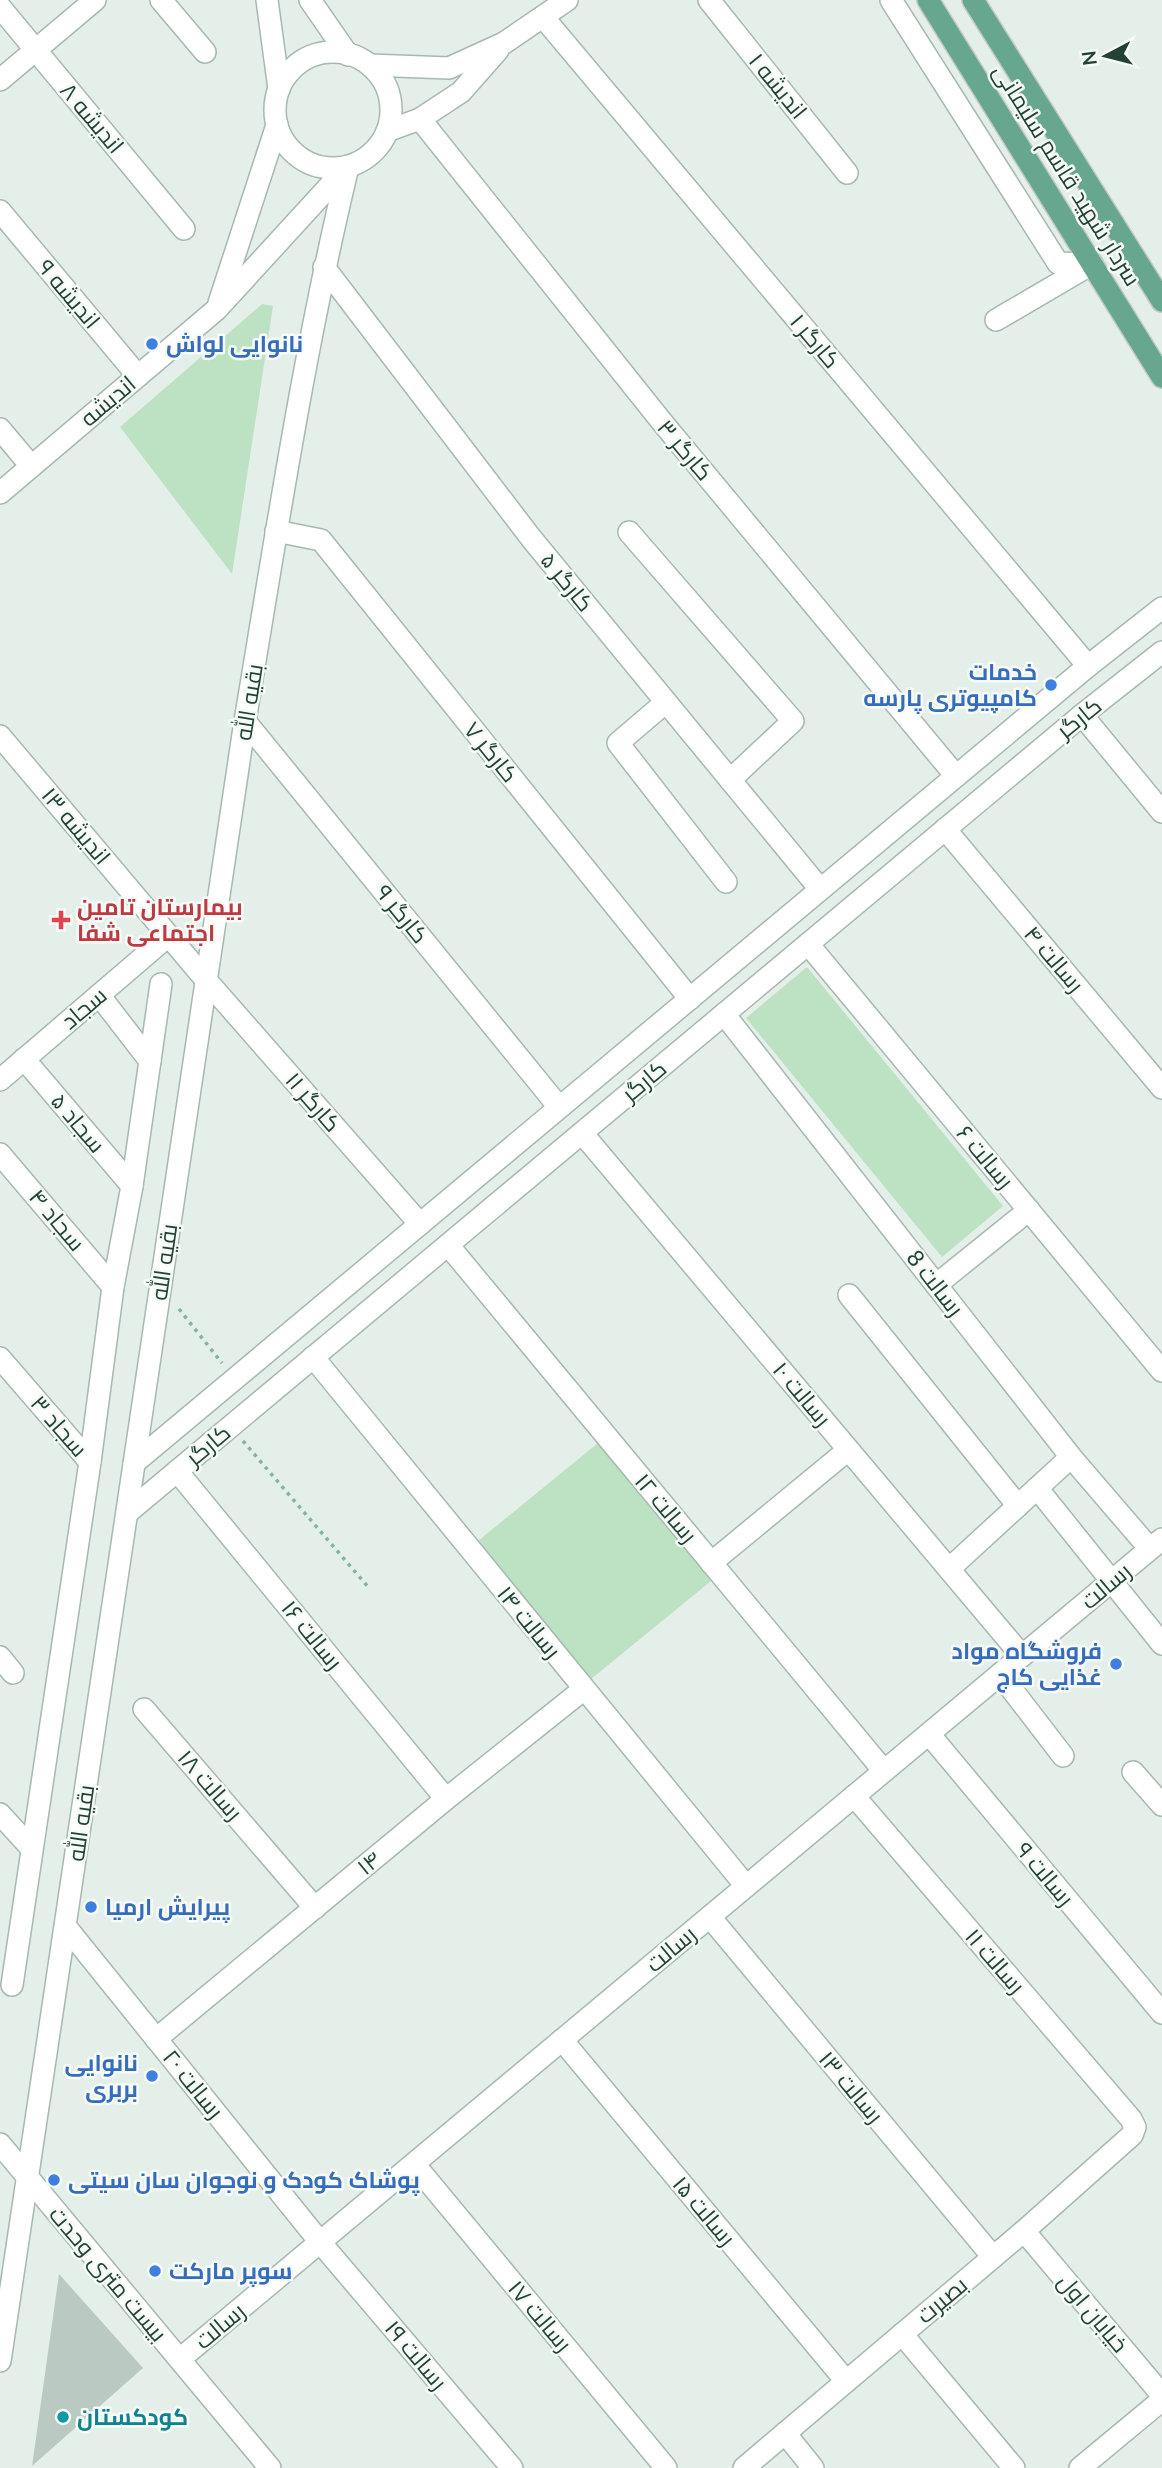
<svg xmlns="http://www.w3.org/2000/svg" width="1162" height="2468" font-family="Lato,Cairo,sans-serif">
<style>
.green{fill:#bde1c3}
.building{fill:#bacac2}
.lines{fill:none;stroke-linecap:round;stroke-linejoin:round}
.minor-casing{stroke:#a7b8b0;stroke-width:24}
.major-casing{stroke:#c1cac7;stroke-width:24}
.path{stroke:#83b4a0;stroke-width:3.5;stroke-dasharray:3.5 5;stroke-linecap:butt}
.minor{stroke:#fff;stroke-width:21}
.major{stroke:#67a78f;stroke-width:21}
.shop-dot{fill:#3f7fe0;stroke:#f6fbf8;stroke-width:2.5}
.health-dot{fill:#e0444e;stroke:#f6fbf8;stroke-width:2.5}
.culture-dot{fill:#0f9aa8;stroke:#f6fbf8;stroke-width:2.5}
.labels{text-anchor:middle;stroke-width:5;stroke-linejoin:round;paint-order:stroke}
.street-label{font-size:23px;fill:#224236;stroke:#f6fbf8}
.shop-label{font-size:23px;font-weight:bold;fill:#366cbe;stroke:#f6fbf8;text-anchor:start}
.health-label{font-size:23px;font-weight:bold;fill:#be3a42;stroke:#f6fbf8;text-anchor:start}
.culture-label{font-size:23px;font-weight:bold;fill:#0d838f;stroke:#f6fbf8;text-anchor:start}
</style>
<rect width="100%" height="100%" fill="#e5efe9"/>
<g class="green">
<path d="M262 304 273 306 232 574 120 427Z"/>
<path d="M807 967 1003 1206 942 1257 746 1018Z"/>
<path d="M598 1443 711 1581 574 1693 462 1554Z"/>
</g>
<path class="building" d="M59 2274 143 2368 32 2466Z"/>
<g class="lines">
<defs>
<g id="minor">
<path d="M161 0 205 52"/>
<path d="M267 0 279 89"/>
<path d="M310 0 348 55"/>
<path d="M709 0 847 173"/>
<path d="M891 0 1058 263 1092 264"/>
<path d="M0 7 184 229"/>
<path d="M543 17 1088 666"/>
<circle cx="333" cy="110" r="58"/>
<path d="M370 65 449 68 504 43 567 0"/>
<path d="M0 80 95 0"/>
<path d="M420 119 662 422 956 776"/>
<path d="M387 131 420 119 461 92 498 50"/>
<path d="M0 211 138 376"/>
<path d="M324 267 531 538 820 889"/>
<path d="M219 303 277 125"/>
<path d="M996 320 1090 265"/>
<path d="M0 429 31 466"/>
<path d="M0 493 217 309 346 168"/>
<path d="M276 531 321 540 690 999"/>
<path d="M629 532 793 721 730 780"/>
<path d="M666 702 618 743 726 882"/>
<path d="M1082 715 1162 812"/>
<path d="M245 721 559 1107"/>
<path d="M0 736 206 980 420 1224"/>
<path d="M945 829 1162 1088"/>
<path d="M808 944 1162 1371"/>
<path d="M99 995 150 1061"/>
<path d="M724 1014 1071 1457 1150 1549"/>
<path d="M24 1059 132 1186"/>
<path d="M0 1080 168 936"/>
<path d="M582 1133 1022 1656"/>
<path d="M0 1154 113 1287"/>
<path d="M448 1245 884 1771"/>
<path d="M936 1285 1029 1210"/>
<path d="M849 1295 1018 1506"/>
<path d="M313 1357 746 1886"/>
<path d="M0 1358 90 1462"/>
<path d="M134 1463 1088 666 1162 608"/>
<path d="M177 1471 446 1799"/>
<path d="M1037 1488 1162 1644"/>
<path d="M127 1513 1082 715 1162 652"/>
<path d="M711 1563 848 1450"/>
<path d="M949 1569 1071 1457"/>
<path d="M0 1657 13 1673"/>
<path d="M1000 1674 1063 1756"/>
<path d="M144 1709 315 1908"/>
<path d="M929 1734 1162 2013"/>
<path d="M1133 1772 1162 1805"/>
<path d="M0 1814 32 1849"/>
<path d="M710 1917 993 2257"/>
<path d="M66 1927 320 2242 512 2468"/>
<path d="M12 1985 90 1462 113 1287 132 1186 161 984"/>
<path d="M156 2039 446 1799 584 1689"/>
<path d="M562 2040 846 2381"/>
<path d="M0 2144 270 2468"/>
<path d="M414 2164 666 2468"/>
<path d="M1024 2231 1162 2395"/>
<path d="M902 2334 1014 2468"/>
<path d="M180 2359 1162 1539"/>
<path d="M0 2361 245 721C276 536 304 349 348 167"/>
<path d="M785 2433 813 2468"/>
<path d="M744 2468 1024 2231 1132 2135 1135 2127 1131 2119 854 1796"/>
<path d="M1080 2468 1162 2400"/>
</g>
<g id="major">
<path d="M928 0 1162 377"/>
<path d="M973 0 1162 301"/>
</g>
</defs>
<use href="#minor" class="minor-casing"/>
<use href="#major" class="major-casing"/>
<g class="path">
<path d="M179 1309 222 1363"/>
<path d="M243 1441 369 1588"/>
</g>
<use href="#minor" class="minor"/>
<use href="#major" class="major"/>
</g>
<g class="shop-dot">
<circle cx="152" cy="344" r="7"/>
<circle cx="1051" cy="685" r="7"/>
<circle cx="1116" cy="1664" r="7"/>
<circle cx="91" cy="1907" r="7"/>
<circle cx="152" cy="2076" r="7"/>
<circle cx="54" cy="2180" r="7"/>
<circle cx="155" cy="2271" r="7"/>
</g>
<path class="health-dot" d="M57.5 909.5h7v7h7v7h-7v7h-7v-7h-7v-7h7z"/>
<circle class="culture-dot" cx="63" cy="2417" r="7"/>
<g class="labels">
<g class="street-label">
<text transform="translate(778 86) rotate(51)" y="8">اندیشه ۱</text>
<text transform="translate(92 118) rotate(50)" y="8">اندیشه ۸</text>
<text transform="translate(1067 175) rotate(58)" y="8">سردار شهید قاسم سلیمانی</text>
<text transform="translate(69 294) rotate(50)" y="8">اندیشه ۹</text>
<text transform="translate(815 341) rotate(50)" y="8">کارگر ۱</text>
<text transform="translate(108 401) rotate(-40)" y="8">اندیشه</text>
<text transform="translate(685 450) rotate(50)" y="8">کارگر ۳</text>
<text transform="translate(567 582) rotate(51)" y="8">کارگر ۵</text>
<text transform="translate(249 702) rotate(-81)" y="8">بقیه الله</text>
<text transform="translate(1079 718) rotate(-39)" y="8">کارگر</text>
<text transform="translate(491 752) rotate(51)" y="8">کارگر ۷</text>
<text transform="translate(76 826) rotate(50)" y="8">اندیشه ۱۳</text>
<text transform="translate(402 914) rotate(51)" y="8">کارگر ۹</text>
<text transform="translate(1054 959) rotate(50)" y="8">رسالت ۴</text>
<text transform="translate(84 1008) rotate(-40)" y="8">سجاد</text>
<text transform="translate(644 1081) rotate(-40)" y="8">کارگر</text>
<text transform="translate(313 1102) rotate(49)" y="8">کارگر ۱۱</text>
<text transform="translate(78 1123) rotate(50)" y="8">سجاد ۵</text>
<text transform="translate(985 1157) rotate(50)" y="8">رسالت ۶</text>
<text transform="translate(57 1220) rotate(50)" y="8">سجاد ۴</text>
<text transform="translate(164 1262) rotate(-82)" y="8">بقیه الله</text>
<text transform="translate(935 1283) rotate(52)" y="8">رسالت 8</text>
<text transform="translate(802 1394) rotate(50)" y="8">رسالت ۱۰</text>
<text transform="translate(59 1426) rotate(49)" y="8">سجاد ۳</text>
<text transform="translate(208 1445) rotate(-40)" y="8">کارگر</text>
<text transform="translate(666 1508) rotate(50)" y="8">رسالت ۱۲</text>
<text transform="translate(1106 1586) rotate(-40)" y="8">رسالت</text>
<text transform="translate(529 1622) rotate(51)" y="8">رسالت ۱۴</text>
<text transform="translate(312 1635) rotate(51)" y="8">رسالت ۱۶</text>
<text transform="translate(210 1785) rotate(49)" y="8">رسالت ۱۸</text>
<text transform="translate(81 1823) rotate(-82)" y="8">بقیه الله</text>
<text transform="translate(369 1863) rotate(-39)" y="8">۱۴</text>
<text transform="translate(1045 1874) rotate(50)" y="8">رسالت ۹</text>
<text transform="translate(671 1949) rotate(-40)" y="8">رسالت</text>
<text transform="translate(995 1961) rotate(49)" y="8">رسالت ۱۱</text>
<text transform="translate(193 2084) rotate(51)" y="8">رسالت ۲۰</text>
<text transform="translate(851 2087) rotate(50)" y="8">رسالت ۱۳</text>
<text transform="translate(704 2211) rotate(50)" y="8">رسالت ۱۵</text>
<text transform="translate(108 2274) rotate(50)" y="8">بیست متری وحدت</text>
<text transform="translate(942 2300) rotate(-40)" y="8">بصیرت</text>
<text transform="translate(1093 2313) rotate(50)" y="8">خیابان اول</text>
<text transform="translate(540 2316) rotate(50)" y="8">رسالت ۱۷</text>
<text transform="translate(220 2326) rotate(-40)" y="8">رسالت</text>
<text transform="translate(416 2355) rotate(50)" y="8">رسالت ۱۹</text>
</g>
<g class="shop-label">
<text x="166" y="352">نانوایی لواش</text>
<text x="1037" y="680" text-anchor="end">خدمات<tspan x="1037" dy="26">کامپیوتری پارسه</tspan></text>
<text x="1102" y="1659" text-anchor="end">فروشگاه مواد<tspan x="1102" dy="26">غذایی کاج</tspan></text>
<text x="105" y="1915">پیرایش ارمیا</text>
<text x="138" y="2071" text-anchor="end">نانوایی<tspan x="138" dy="26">بربری</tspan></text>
<text x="68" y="2188">پوشاک کودک و نوجوان سان سیتی</text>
<text x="169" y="2279">سوپر مارکت</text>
</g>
<g class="health-label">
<text x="77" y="915">بیمارستان تامین<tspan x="77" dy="26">اجتماعی شفا</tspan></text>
</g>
<g class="culture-label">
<text x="77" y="2425">کودکستان</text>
</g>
</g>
<g transform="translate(1106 56) rotate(263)" stroke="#f6fbf8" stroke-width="5" paint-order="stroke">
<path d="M0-5L12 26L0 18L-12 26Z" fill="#224236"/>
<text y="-10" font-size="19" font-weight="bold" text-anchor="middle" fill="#224236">N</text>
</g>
</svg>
